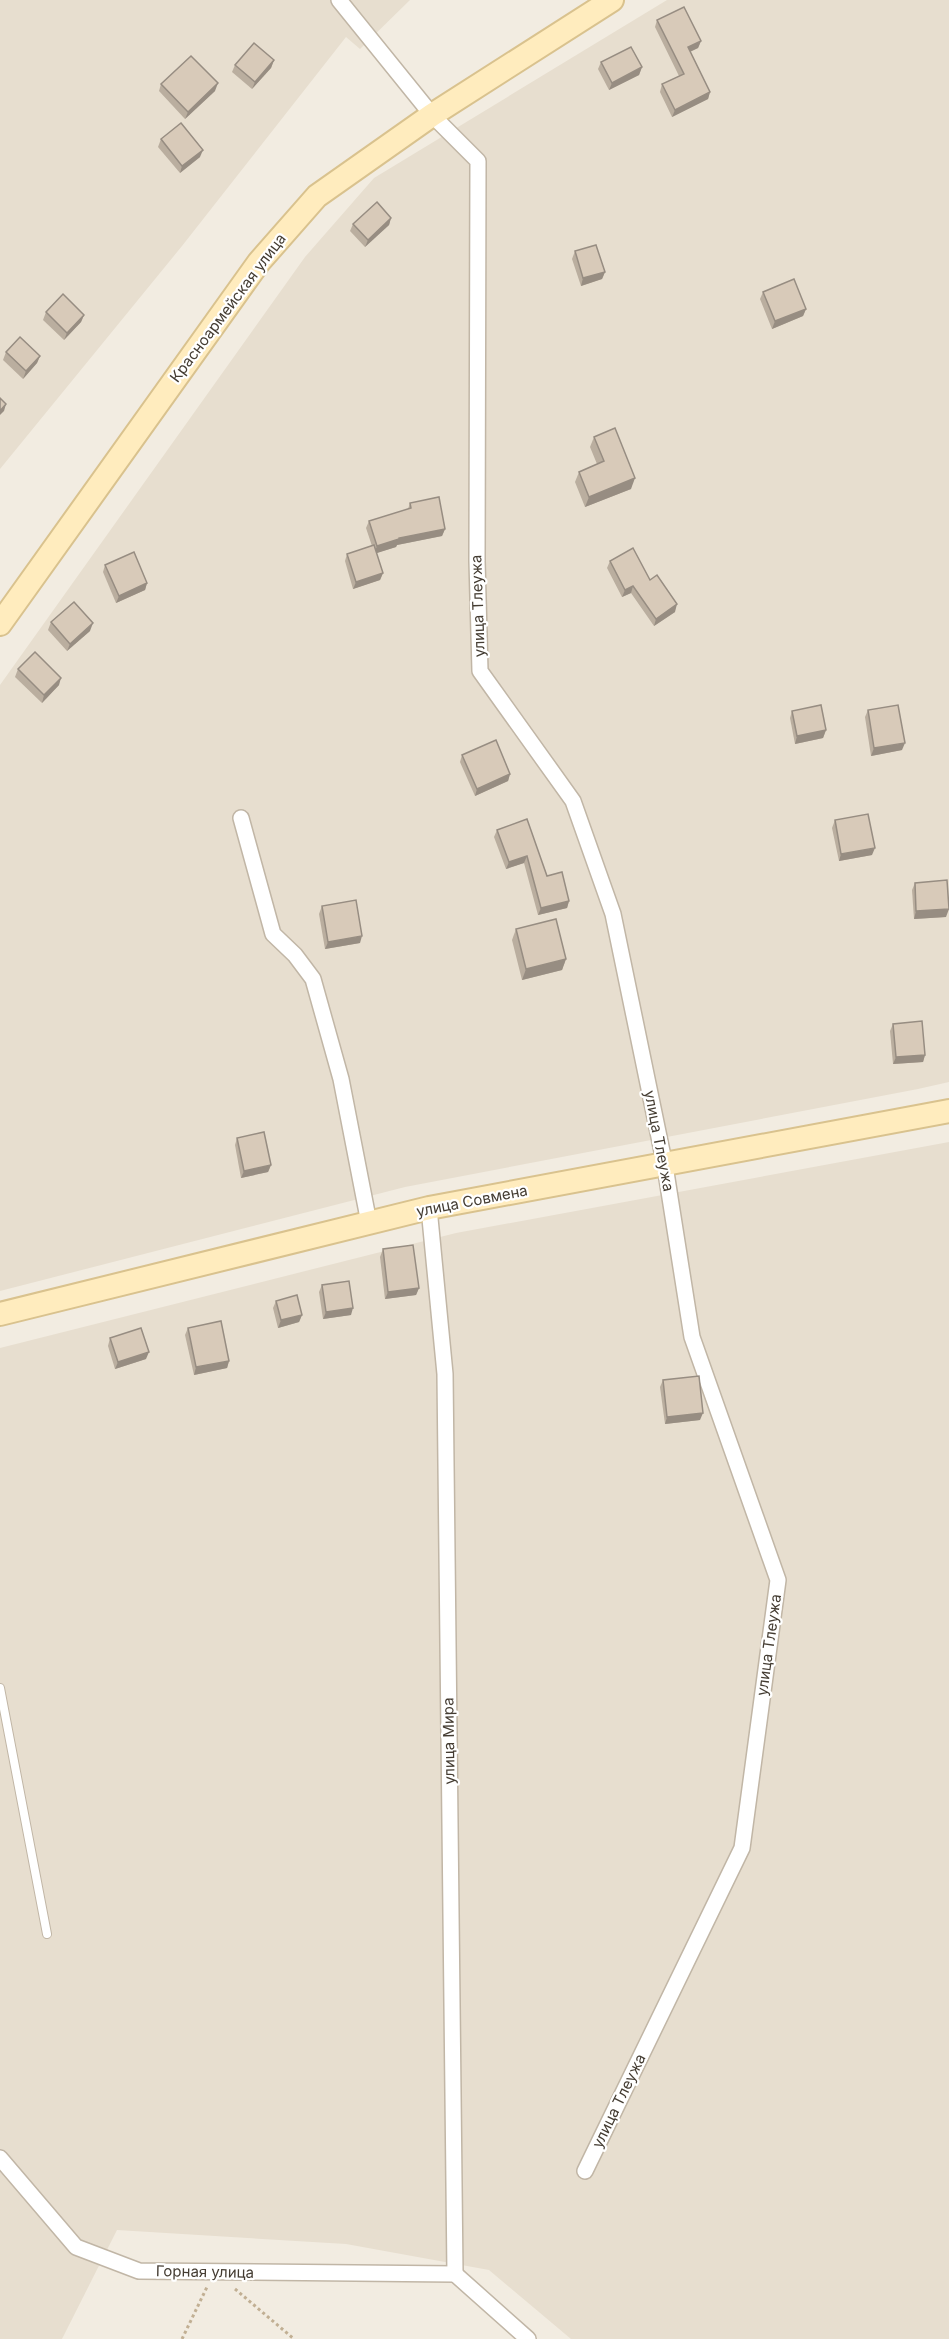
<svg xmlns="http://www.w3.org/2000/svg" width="949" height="2339" font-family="Inter,sans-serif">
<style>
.residential{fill:#e7decf}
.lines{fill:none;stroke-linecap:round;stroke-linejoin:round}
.lane-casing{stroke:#c1b6a6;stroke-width:10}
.street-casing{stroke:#c1b6a6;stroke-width:18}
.secondary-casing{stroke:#d9c28e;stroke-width:26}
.path{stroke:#c1af93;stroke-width:3;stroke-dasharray:3 3;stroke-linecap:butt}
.lane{stroke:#fff;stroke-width:8}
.street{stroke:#fff;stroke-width:15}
.secondary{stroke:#ffecbe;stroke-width:22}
.wall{fill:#baae9f}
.shaded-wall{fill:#978d82}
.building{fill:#d8cab9;stroke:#978d82;stroke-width:1.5}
.labels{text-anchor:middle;stroke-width:4.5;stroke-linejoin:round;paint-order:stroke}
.street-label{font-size:15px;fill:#443c32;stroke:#fff}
</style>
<rect width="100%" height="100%" fill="#f2ece1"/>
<g class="residential">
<path d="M0 0H410L360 49 346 37 182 246 0 469Z"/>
<path d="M667 0H949V1082L918 1089 405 1187 0 1291V685L305 257 374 178Z"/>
<path d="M949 1142V2339H571L489 2270 346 2244 117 2230 62 2339H0V1348L456 1233Z"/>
</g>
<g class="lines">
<defs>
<path id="lane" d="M0 1688 47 1934"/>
<g id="street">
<path d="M339 0 432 115 478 161 477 561 480 671 573 801 613 914 665 1166 692 1337 778 1580 742 1848 585 2171"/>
<path d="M241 818 273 934 295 955 313 979 341 1079 369 1223"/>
<path d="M429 1208 445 1374 455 2274"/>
<path d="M0 2158 76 2247 139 2271 455 2274"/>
<path d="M455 2274 528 2339"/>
</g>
<g id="secondary">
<path d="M0 624 259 262 317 196 432 115 612 0"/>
<path d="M0 1314 429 1208 949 1111"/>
</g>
</defs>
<use href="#lane" class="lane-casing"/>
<use href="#street" class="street-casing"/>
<use href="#secondary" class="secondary-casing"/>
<g class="path">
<path d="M235 2289 294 2339"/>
<path d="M182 2339 207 2287"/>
</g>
<use href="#lane" class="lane"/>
<use href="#street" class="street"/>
<use href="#secondary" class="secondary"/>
</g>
<g class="wall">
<path d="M657 20 701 41 698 48 690 52 710 92 708 99 672 117 660 92 662 84 679 76 655 27Z"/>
<path d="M274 60 271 68 252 89 232 72 235 65Z"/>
<path d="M601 62 642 67 639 75 609 90 598 69Z"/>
<path d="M161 84 215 91 185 119 159 91Z"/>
<path d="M161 139 200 157 180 173 158 147Z"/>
<path d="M391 218 389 225 365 247 350 231 353 224Z"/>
<path d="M575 251 605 272 602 279 581 286 572 259Z"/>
<path d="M763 292 806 309 803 316 772 329 760 299Z"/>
<path d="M46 312 84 315 81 322 64 340 43 320Z"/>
<path d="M6 352 40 356 37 363 23 379 3 360Z"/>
<path d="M594 437 631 489 585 507 575 482 579 472 597 464 590 447Z"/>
<path d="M410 503 445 529 442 536 397 545 396 547 376 553 383 573 380 580 353 589 345 561 347 554 372 546 366 528 369 521 408 509Z"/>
<path d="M610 561 675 612 654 626 631 593 622 597 607 568Z"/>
<path d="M105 565 147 583 145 590 116 603 103 572Z"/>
<path d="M51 622 90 631 67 651 48 630Z"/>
<path d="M18 669 59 685 42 703 15 677Z"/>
<path d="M868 710 902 750 871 756 865 717Z"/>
<path d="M792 711 826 730 823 738 795 744 790 718Z"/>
<path d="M462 755 510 774 508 781 475 796 460 762Z"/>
<path d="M527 819 547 876 569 901 567 908 538 915 524 863 506 869 494 837 497 830Z"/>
<path d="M835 820 872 855 839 861 832 828Z"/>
<path d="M915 883 946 917 914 919 912 890Z"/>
<path d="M322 906 360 943 325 949 319 914Z"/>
<path d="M516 929 566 959 562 970 522 980 512 940Z"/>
<path d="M893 1024 925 1055 923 1062 893 1064 890 1031Z"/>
<path d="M237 1138 271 1165 268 1172 241 1178 235 1145Z"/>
<path d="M383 1249 419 1288 416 1295 385 1299 380 1257Z"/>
<path d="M322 1285 351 1315 323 1319 319 1292Z"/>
<path d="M276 1301 302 1315 299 1322 278 1328 273 1308Z"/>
<path d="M188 1328 229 1361 227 1368 194 1375 185 1335Z"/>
<path d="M110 1338 146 1359 115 1369 108 1346Z"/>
<path d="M663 1380 700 1420 665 1424 660 1387Z"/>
</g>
<g class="shaded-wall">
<path d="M701 41 698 48 685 54 688 47Z"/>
<path d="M274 60 271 68 252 89 255 82Z"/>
<path d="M642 67 639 75 609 90 612 83Z"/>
<path d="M218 83 215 91 185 119 188 112Z"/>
<path d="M710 92 708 99 672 117 675 110Z"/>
<path d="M203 150 200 157 180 173 182 166Z"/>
<path d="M391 218 389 225 365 247 368 240Z"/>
<path d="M605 272 602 279 581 286 583 278Z"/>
<path d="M806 309 803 316 772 329 775 321Z"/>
<path d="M84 315 81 322 64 340 67 333Z"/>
<path d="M40 356 37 363 23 379 26 371Z"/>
<path d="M6 404 4 411 0 415V411Z"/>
<path d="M635 478 631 489 585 507 589 497Z"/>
<path d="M445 529 442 536 397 545 396 547 374 554 377 546 399 538Z"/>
<path d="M383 573 380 580 353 589 356 582Z"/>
<path d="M147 583 145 590 116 603 119 596Z"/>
<path d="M633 586 631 593 622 597 625 590Z"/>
<path d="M677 604 675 612 654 626 656 619Z"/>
<path d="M93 623 90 631 67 651 70 644Z"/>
<path d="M61 678 59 685 42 703 44 695Z"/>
<path d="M826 730 823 738 795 744 797 736Z"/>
<path d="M905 743 902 750 871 756 874 748Z"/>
<path d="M510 774 508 781 475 796 477 789Z"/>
<path d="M875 848 872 855 839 861 841 854Z"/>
<path d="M527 856 524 863 506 869 509 862Z"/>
<path d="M569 901 567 908 538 915 541 908Z"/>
<path d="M949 909 946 917 914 919 916 911Z"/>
<path d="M362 936 360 943 325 949 328 942Z"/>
<path d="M566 959 562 970 522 980 526 969Z"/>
<path d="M925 1055 923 1062 893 1064 896 1057Z"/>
<path d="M271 1165 268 1172 241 1178 244 1171Z"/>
<path d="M419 1288 416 1295 385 1299 388 1292Z"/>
<path d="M353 1308 351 1315 323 1319 326 1312Z"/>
<path d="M302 1315 299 1322 278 1328 281 1320Z"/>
<path d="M149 1352 146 1359 115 1369 118 1362Z"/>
<path d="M229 1361 227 1368 194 1375 196 1367Z"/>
<path d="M703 1413 700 1420 665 1424 667 1417Z"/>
</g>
<g class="building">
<path d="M684 7 701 41 688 47 710 92 675 110 662 84 684 74 657 20Z"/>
<path d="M254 43 274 60 255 82 235 65Z"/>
<path d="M631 47 642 67 612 83 601 62Z"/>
<path d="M191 56 218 83 188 112 161 84Z"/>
<path d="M181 123 203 150 182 166 161 139Z"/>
<path d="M377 202 391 218 368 240 353 224Z"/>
<path d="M596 245 605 272 583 278 575 251Z"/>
<path d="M794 279 806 309 775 321 763 292Z"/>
<path d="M63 294 84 315 67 333 46 312Z"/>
<path d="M20 337 40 356 26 371 6 352Z"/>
<path d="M0 398 6 404 0 411Z"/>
<path d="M615 428 635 478 589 497 579 472 604 461 594 437Z"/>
<path d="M439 497 445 529 399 538V539L377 546 369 521 411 508 410 503Z"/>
<path d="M374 545 383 573 356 582 347 554Z"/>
<path d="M633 548 650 580 657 575 677 604 656 619 633 586 625 590 610 561Z"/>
<path d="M134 552 147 583 119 596 105 565Z"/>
<path d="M74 602 93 623 70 644 51 622Z"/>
<path d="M35 652 61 678 44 695 18 669Z"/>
<path d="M821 705 826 730 797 736 792 711Z"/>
<path d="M898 705 905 743 874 748 868 710Z"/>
<path d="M496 740 510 774 477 789 462 755Z"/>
<path d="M868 814 875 848 841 854 835 820Z"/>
<path d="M527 819 547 876 562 872 569 901 541 908 527 856 509 862 497 830Z"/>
<path d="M947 880 949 909 916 911 915 883Z"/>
<path d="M356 900 362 936 328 942 322 906Z"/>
<path d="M556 919 566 959 526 969 516 929Z"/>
<path d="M922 1021 925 1055 896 1057 893 1024Z"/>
<path d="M264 1132 271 1165 244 1171 237 1138Z"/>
<path d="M413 1245 419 1288 388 1292 383 1249Z"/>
<path d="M349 1281 353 1308 326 1312 322 1285Z"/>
<path d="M297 1295 302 1315 281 1320 276 1301Z"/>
<path d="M221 1321 229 1361 196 1367 188 1328Z"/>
<path d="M141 1328 149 1352 118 1362 110 1338Z"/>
<path d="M699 1376 703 1413 667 1417 663 1380Z"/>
</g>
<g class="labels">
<g class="street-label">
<text transform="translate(228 308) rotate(-53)" y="5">Красноармейская улица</text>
<text transform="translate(478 606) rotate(-92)" y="5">улица Тлеужа</text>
<text transform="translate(659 1141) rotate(79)" y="5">улица Тлеужа</text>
<text transform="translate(472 1201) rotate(-11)" y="5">улица Совмена</text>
<text transform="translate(769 1645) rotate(-82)" y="5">улица Тлеужа</text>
<text transform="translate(449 1741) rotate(-91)" y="5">улица Мира</text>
<text transform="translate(619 2101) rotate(-64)" y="5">улица Тлеужа</text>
<text transform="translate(205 2272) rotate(1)" y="5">Горная улица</text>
</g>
</g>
</svg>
